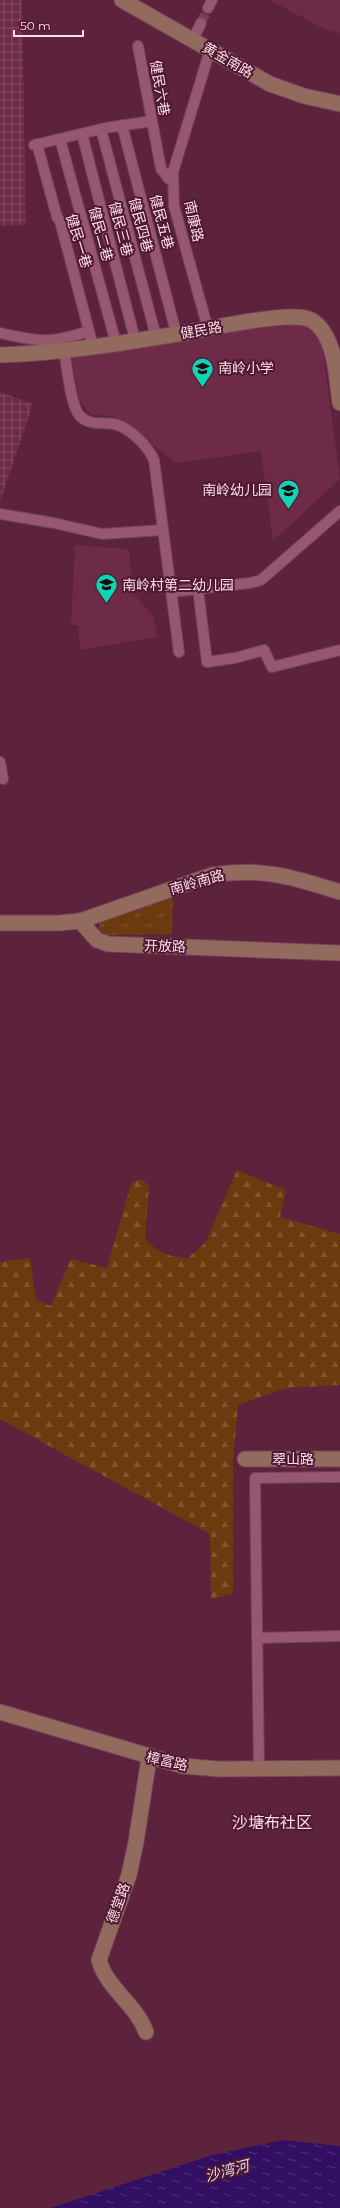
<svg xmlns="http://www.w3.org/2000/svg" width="340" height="2208" font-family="Montserrat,'Noto Sans SC',sans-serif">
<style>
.built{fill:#6d2b47}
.industrial{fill:url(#industrial-grid)}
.grass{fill:url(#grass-tufts)}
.forest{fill:url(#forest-firs)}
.water{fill:url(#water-ripples)}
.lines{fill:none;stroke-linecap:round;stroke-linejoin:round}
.street-tunnel{stroke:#753f56;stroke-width:10;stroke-dasharray:10 5;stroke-linecap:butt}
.street-casing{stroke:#74425a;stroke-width:12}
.secondary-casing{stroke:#74425a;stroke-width:17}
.street{stroke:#97576f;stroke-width:10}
.secondary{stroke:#936a5e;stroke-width:15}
.labels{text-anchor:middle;stroke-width:4;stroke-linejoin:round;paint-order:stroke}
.street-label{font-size:14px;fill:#fbdde7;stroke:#511831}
.poi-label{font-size:14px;fill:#fbdde7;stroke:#511831;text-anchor:start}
.water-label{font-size:15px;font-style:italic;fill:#d9d3ef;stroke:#511831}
.quarter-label{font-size:16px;fill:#fbdde7;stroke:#511831}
</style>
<defs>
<pattern id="industrial-grid" width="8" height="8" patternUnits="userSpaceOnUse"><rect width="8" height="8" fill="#6d2b47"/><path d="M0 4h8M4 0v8" fill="none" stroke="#834962"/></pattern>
<pattern id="grass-tufts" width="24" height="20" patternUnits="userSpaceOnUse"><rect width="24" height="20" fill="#6c3a0f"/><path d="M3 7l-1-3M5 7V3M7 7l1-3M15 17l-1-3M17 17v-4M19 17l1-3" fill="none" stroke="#825632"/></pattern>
<pattern id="forest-firs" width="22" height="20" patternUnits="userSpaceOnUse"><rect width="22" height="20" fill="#6c3a0f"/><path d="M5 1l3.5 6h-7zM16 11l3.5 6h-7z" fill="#825632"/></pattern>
<pattern id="water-ripples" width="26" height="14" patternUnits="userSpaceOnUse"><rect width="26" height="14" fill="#330f63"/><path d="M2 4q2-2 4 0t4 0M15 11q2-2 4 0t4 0" fill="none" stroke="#513279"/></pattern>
</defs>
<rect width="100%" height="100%" fill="#5d233c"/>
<g class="built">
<path d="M269 0H340V33L323 28Z"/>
<path d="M295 323 304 324 315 333 322 344 340 479 273 541 261 451 177 463 113 416 91 415 80 401 70 355Z"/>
<path d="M75 545 129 549 133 593 154 617 157 637 80 650 78 625H71Z"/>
</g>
<g class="industrial">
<path d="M0 0H22L26 225 0 226Z"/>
<path d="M0 392 33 404 0 502Z"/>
</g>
<path class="grass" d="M173 897 172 934 102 935 99 932V923L102 920Z"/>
<path class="forest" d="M237 1170 286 1190 280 1217 340 1234V1385L286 1388 238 1405 233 1462V1594L211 1599 210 1534 0 1419V1262L30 1258 36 1300 51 1306 71 1259 107 1268 131 1184 136 1180H143L149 1186 145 1238C157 1253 169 1257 188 1258L205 1243Z"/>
<path class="water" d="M283 2140 340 2146V2208H51L212 2155Z"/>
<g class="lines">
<path class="street-tunnel" d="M201 23 208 8"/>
<defs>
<g id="street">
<path d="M208 8 212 0"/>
<path d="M193 40 201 23"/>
<path d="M138 46 161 169 169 179 173 180"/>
<path d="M122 125 174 325"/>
<path d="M101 129 154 329"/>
<path d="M82 134 133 332"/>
<path d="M60 139 114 336"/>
<path d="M37 144 57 217 60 221 93 346"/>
<path d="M34 145 105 128 152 121"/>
<path d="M208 329 174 206 173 172 210 50"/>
<path d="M0 333C40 342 49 344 89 331"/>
<path d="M64 350C67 366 70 403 79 415 88 426 102 422 114 424 129 427 148 446 154 460L179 652"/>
<path d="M0 514 54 523 102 534 163 530"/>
<path d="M198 589 207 662 235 658 264 650 272 667 340 650"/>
<path d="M171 592 250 583 261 580 340 511"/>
<path d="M0 762 3 779"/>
<path d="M257 1638 340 1636"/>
<path d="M259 1769 255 1478 340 1477"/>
</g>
<g id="secondary">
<path d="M122 0 270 84 304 96 340 104"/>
<path d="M0 355C62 353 123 343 184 333 218 327 252 319 286 317 295 317 306 316 313 321 336 337 336 377 340 403"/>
<path d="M80 921 212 875C262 867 293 877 340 892"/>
<path d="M0 923H59L80 921 97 940 108 944 340 953"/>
<path d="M245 1459H340"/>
<path d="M0 1712 183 1766 219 1769 340 1768"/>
<path d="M146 2032C136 2004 107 1989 99 1960L129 1875 136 1842 149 1758"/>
</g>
</defs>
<use href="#street" class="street-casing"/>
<use href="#secondary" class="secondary-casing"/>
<use href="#street" class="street"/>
<use href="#secondary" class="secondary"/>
</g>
<defs>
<symbol id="school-pin" viewBox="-11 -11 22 30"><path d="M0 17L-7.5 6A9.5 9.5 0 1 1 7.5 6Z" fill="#10d5b4" stroke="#511831"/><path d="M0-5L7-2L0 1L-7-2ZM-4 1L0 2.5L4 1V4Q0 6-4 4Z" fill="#111"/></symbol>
</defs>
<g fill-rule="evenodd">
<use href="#school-pin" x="190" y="356" width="25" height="34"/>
<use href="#school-pin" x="276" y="478" width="25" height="34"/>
<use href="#school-pin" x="94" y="572" width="25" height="34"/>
</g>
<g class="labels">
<g class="street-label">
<text transform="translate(228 60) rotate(30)" y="5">黄金南路</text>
<text transform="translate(160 88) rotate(80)" y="5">健民六巷</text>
<text transform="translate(194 221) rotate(77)" y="5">南康路</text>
<text transform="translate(162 222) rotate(75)" y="5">健民五巷</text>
<text transform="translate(141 225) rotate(75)" y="5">健民四巷</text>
<text transform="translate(121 229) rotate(75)" y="5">健民三巷</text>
<text transform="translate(101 234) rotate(75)" y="5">健民二巷</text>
<text transform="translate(79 241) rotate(73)" y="5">健民一巷</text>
<text transform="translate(201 330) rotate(-10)" y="5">健民路</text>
<text transform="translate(197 882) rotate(-16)" y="5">南岭南路</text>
<text transform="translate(165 946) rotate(2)" y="5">开放路</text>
<text x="293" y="1464">翠山路</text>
<text transform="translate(167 1761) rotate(13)" y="5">樟富路</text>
<text transform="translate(118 1903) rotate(-70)" y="5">德堂路</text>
</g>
<g class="poi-label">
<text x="218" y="373">南岭小学</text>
<text x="272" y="495" text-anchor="end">南岭幼儿园</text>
<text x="122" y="590">南岭村第二幼儿园</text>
</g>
<g class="water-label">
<text transform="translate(227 2171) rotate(-15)" y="5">沙湾河</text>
</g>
<g class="quarter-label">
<text x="272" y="1828">沙塘布社区</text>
</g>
</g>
<path d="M14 30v6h69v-6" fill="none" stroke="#fbdde7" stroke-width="2"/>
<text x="20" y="30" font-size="12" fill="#fbdde7" stroke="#511831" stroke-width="3" paint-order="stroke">50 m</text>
</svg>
